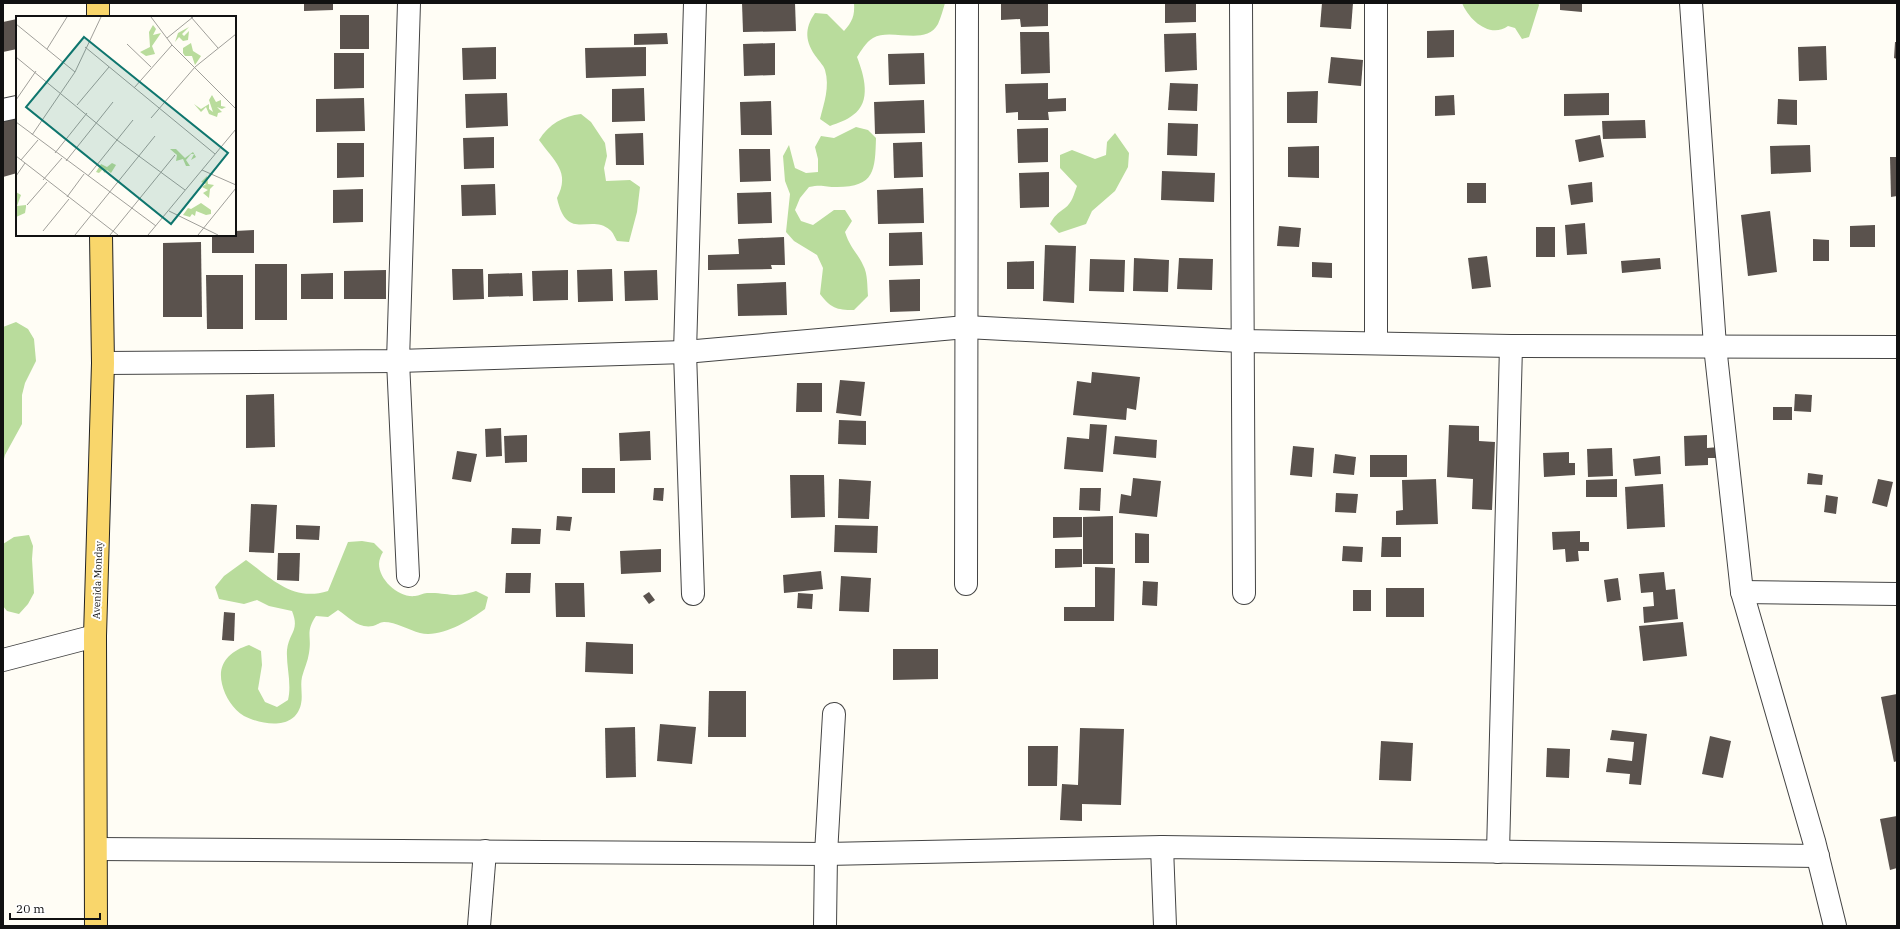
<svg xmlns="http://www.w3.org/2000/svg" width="1900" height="929" font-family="'IBM Plex Serif',serif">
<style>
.forest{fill:#b9dc9c}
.building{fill:#5a524d}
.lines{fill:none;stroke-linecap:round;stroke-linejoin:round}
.minor-casing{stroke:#444;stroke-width:24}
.major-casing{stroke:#222;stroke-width:24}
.minor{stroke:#fff;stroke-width:22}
.major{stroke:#f9d66b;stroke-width:22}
.labels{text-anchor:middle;stroke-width:4;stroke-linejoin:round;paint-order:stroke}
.street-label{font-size:10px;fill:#111;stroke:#fff}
.inset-road{fill:none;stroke:#a09f9a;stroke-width:1}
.view{fill:#0f766e;fill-opacity:0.15;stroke:#0f766e;stroke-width:2}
.inset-edge{fill:none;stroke:#111;stroke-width:2}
</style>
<rect width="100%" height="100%" fill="#fffdf5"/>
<g class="forest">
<path d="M854 3H945C943 10 941 17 938 24 925 47 891 27 873 38 866 42 861 51 857 57 864 75 872 102 853 115 847 120 838 123 830 126L820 119C824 103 830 87 825 70 824 66 819 61 817 58 805 42 804 29 815 13L827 14 844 31C852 22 855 16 854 3Z"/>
<path d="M1462 3H1538L1539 5 1529 37 1522 39 1515 28 1508 26C1490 39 1469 20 1462 3Z"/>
<path d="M581 114 591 122 605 143 607 156 604 168 606 181 630 180 640 187 637 212 629 242 617 241C615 238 613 232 610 230 590 213 567 243 557 198 571 172 554 161 539 140 549 124 563 116 581 114Z"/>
<path d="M856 127 868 130 876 138C875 170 875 187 837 187 825 187 822 184 809 187L800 198 795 210 801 221 813 225 834 210H845L852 221 845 232C850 248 857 252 863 265 868 274 867 286 868 296L854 310C836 310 831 308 820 294L823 268 817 255 794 241 786 232 790 194 785 181 783 156 789 145 795 168 806 173 818 172V159L815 147 821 136 834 138Z"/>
<path d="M1115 133 1129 153 1128 167 1115 191 1092 211 1086 224 1059 233 1050 224C1055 215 1057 214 1065 208 1072 203 1074 194 1077 186L1060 168V155L1072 150 1095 159 1106 155 1107 142Z"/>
<path d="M16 322 28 329 34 339 36 361 25 383 22 395V424L5 455 3 463V327Z"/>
<path d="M29 535 33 546 32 559 34 593 28 604 19 614 7 611 3 606V544L14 537Z"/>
<path d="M362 541 374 543 383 552C381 555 379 560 379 564 379 580 399 598 415 596 419 596 423 593 427 593 448 592 453 599 476 591L488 597 485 609C469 621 441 638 420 633 409 630 396 622 384 622 380 622 377 625 373 626 358 629 349 617 338 610L328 617 316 616C305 632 312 636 309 653 308 661 304 669 302 677 300 686 303 695 301 704 295 731 262 725 244 716 233 709 225 697 222 684 217 663 230 651 249 645L261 651 262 665 258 689 265 702 277 707 288 700C292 683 286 667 287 650 289 632 300 631 292 611L269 606 257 600 244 604 219 599 215 587 224 576 246 560C272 579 293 602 328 591L348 542Z"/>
</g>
<g class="building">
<path d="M304 3H333V10L304 11Z"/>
<path d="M742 3H795L796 31 743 32Z"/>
<path d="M1001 3H1048V26L1021 27 1020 19 1001 20Z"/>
<path d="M1165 3H1196V22L1165 23Z"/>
<path d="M1322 3H1353L1351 29 1320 27Z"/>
<path d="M1560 3H1582V12L1560 10Z"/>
<rect x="340" y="15" width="29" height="34"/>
<path d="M17 19V49L3 52V22Z"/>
<path d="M1454 30V57L1427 58V31Z"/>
<path d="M1020 32H1049L1050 73 1021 74Z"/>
<path d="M667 33 668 44 634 45V34Z"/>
<path d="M1196 33 1197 70 1165 72 1164 34Z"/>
<path d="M1895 42H1897V59L1894 58Z"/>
<path d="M775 43V75L744 76 743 44Z"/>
<path d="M1826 46 1827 80 1799 81 1798 47Z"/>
<path d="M496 47V79L463 80 462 48Z"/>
<path d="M646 47V76L586 78 585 48Z"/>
<path d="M334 53H364V88L334 89Z"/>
<path d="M924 53 925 84 889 85 888 54Z"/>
<path d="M1331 57 1363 60 1361 86 1328 83Z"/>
<path d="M1048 83V99L1066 98V111L1048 112 1049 120H1018V112L1006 113 1005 84Z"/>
<path d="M1170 83 1198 84 1197 111 1168 110Z"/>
<path d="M644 88 645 121 612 122V89Z"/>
<path d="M1318 91 1317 123H1287V92Z"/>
<path d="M507 93 508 126 466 128 465 94Z"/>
<path d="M1609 93V115L1564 116V94Z"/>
<path d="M1454 95 1455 115 1435 116V96Z"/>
<path d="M364 98 365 131 316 132V99Z"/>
<path d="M1778 99 1797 100V125L1777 124Z"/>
<path d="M924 100 925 133 875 134 874 102Z"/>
<path d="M771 101 772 135H741L740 102Z"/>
<path d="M17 115V173L3 177V118Z"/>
<path d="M1645 120 1646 138 1603 139 1602 121Z"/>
<path d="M1168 123 1198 124 1197 156 1167 155Z"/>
<path d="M1048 128V162L1018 163 1017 129Z"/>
<path d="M643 133 644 165H616L615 134Z"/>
<path d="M1600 135 1604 157 1579 162 1575 140Z"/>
<path d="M494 137V168L464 169 463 138Z"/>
<path d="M922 142 923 177 894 178 893 143Z"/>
<path d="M337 143H364V177L337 178Z"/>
<path d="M1810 145 1811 172 1771 174 1770 146Z"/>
<path d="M1319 146V178L1288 177V147Z"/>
<path d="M739 149H770L771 181 740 182Z"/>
<path d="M1890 157H1897V196L1891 197Z"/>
<path d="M1162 171 1215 173 1214 202 1161 200Z"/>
<path d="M1049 172V207L1020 208 1019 173Z"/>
<path d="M1592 182 1593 202 1571 205 1568 185Z"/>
<rect x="1467" y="183" width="19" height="20"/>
<path d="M495 184 496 215 462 216 461 185Z"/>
<path d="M923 188 924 223 878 224 877 190Z"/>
<path d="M363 189V222L333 223V190Z"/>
<path d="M771 192 772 223 738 224 737 193Z"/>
<path d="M1770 211 1777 272 1748 276 1741 215Z"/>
<path d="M1585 223 1587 254 1567 255 1565 225Z"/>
<path d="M1875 225V247H1850V226Z"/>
<path d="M1279 226 1301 228 1299 247 1277 246Z"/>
<rect x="1536" y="227" width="19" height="30"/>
<path d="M254 230V253H212V235H235V231Z"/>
<path d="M922 232 923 265 889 266V233Z"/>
<path d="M784 237 785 265H771L772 269 708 270V255L739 254 738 239Z"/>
<path d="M1813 239 1829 240V261H1813Z"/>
<path d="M201 242 202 317H163V243Z"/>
<path d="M1045 245 1076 246 1074 303 1043 301Z"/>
<path d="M1487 256 1491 287 1472 289 1468 258Z"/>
<path d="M1134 258 1169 260 1168 292 1133 291Z"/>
<path d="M1179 258 1213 259 1212 290 1177 289Z"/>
<path d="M1660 258 1661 269 1622 273 1621 261Z"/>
<path d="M1090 259 1125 260 1124 292 1089 291Z"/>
<path d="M1034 261V289H1007V262Z"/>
<path d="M1312 262 1332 263V278L1312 277Z"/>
<rect x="255" y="264" width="32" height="56"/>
<path d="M452 269H483L484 299 453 300Z"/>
<path d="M612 269 613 301 578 302 577 270Z"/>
<path d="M386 270V299H344V271Z"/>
<path d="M568 270V300L533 301 532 271Z"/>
<path d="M657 270 658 300 625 301 624 271Z"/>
<path d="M333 273V299H301V274Z"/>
<path d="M522 273 523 296 488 297V274Z"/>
<path d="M206 275H243V329H207Z"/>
<path d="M920 279V311L890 312 889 280Z"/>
<path d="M786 282 787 315 738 316 737 284Z"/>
<path d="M1092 372 1140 377 1136 410 1127 408 1126 420 1073 415 1077 381 1091 383Z"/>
<path d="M840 380 865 382 861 416 836 413Z"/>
<path d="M797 383H822V412H796Z"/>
<path d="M274 394 275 447 246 448V395Z"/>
<path d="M1795 394 1812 395 1811 412 1794 411Z"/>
<rect x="1773" y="407" width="19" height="13"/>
<path d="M839 420 866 421V445L838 444Z"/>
<path d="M1090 424 1107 425 1103 472 1064 469 1067 437 1089 439Z"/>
<path d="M1449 425 1479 426V441L1495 442 1492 510 1472 509 1473 479 1447 477Z"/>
<path d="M501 428 502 456 486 457 485 429Z"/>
<path d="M650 431 651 460 620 461 619 433Z"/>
<path d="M527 435V462L505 463 504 436Z"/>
<path d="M1707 435V448L1719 447V458H1708V465L1685 466 1684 436Z"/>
<path d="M1115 436 1157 440 1156 458 1113 454Z"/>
<path d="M1293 446 1314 448 1312 477 1290 475Z"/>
<path d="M1612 448 1613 476 1588 477 1587 449Z"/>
<path d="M457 451 477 454 471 482 452 479Z"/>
<path d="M1569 452V463H1575V475L1544 477 1543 453Z"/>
<path d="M1335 454 1356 457 1354 475 1333 473Z"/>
<rect x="1370" y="455" width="37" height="22"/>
<path d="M1660 456 1661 474 1635 476 1633 459Z"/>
<rect x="582" y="468" width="33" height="25"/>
<path d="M1808 473 1823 475 1822 485 1807 484Z"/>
<path d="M790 475H824L825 517 791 518Z"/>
<path d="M1133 478 1161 481 1157 517 1119 513 1121 494 1131 496Z"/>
<path d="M839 479 871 481 869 519 838 518Z"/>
<path d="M1436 479 1438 524 1396 525V511L1403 510 1402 480Z"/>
<path d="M1617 479V497H1586V480Z"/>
<path d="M1878 479 1893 482 1887 507 1872 503Z"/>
<path d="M1663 484 1665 527 1627 529 1625 487Z"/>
<path d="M654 488H664L663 501 653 500Z"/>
<path d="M1080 488H1101L1100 511 1079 510Z"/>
<path d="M1336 493 1358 494 1356 513 1335 512Z"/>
<path d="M1826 495 1838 497 1836 514 1824 512Z"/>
<path d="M251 504 277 505 274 553 249 552Z"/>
<path d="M557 516 572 517 570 531 556 530Z"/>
<path d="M1113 516V564H1083V517Z"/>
<path d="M1053 517H1082V537L1053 538Z"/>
<path d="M296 525 320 526 319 540 296 539Z"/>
<path d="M835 525 878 526 877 553 834 552Z"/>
<path d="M512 528 541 529 540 544H511Z"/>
<path d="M1580 531V542H1589V551H1578L1579 561 1566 562 1565 549 1553 550 1552 532Z"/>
<path d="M1135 533 1149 534V563H1135Z"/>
<path d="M1382 537H1401V557H1381Z"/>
<path d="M1343 546 1363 547 1362 562 1342 561Z"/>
<path d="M661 549V572L621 574 620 551Z"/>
<path d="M1055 549H1082V567L1055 568Z"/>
<path d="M278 553H300L299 581 277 580Z"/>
<path d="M1095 567 1115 568 1114 621H1064V607H1095Z"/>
<path d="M821 571 823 589 784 593 783 575Z"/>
<path d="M1664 572 1666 590 1675 589 1678 619 1644 623 1643 607 1654 606 1653 592 1641 593 1639 574Z"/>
<path d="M506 573H531L530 593H505Z"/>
<path d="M841 576 871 578 869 612 839 611Z"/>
<path d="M1618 578 1621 600 1607 602 1604 580Z"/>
<path d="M1143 581 1158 582 1157 606 1142 605Z"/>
<path d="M555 583H584L585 617H556Z"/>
<rect x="1386" y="588" width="38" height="29"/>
<rect x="1353" y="590" width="18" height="21"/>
<path d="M649 592 655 600 649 604 643 596Z"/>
<path d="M798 593 813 594 812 609 797 608Z"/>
<path d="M224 612 235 613 234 641 222 640Z"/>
<path d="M1683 622 1687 656 1643 661 1639 626Z"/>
<path d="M586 642 633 644V674L585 672Z"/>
<path d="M893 649H938V679L893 680Z"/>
<path d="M709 691H746V737H708Z"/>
<path d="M1897 694V761L1894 762 1881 697Z"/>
<path d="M660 724 696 727 692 764 657 761Z"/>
<path d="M635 727 636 777 606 778 605 728Z"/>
<path d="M1080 728 1124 729 1121 805 1082 804V821L1060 820 1062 784 1078 785Z"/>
<path d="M1612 730 1647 734 1641 785 1629 784 1630 774 1606 772 1608 758 1632 761 1634 742 1610 740Z"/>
<path d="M1710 736 1731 741 1723 778 1702 774Z"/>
<path d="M1381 741 1413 743 1411 781 1379 780Z"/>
<path d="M1028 746H1058L1057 786H1028Z"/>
<path d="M1547 748 1570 749 1569 778 1546 777Z"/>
<path d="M1897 816V868L1890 870 1880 819Z"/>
</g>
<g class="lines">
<defs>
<g id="minor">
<path d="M1241 3 1244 593"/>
<path d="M1376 3V343"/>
<path d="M1691 3 1715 346 1742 592 1814 841 1835 926"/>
<path d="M3 110 17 107"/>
<path d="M103 363 398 361 685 352 966 327 1241 341 1511 346 1897 347"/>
<path d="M408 576 398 361 409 3"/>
<path d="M966 584 967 3"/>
<path d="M1742 592 1897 594"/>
<path d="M693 594 685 352 695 3"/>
<path d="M3 660 95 636"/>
<path d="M1162 847 1165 926"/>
<path d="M97 849 826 854 1162 847 1818 856"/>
<path d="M1498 852 1511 346"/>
<path d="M479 926 485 851"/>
<path d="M825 926 826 854 834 714"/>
</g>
<g id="major">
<path d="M98 17V3"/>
<path d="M96 926 95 636 103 363 101 235"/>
</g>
</defs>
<use href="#minor" class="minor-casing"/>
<use href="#major" class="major-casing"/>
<use href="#minor" class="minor"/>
<use href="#major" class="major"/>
</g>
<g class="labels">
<g class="street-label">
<text transform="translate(97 580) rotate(-88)" y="4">Avenida Monday</text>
</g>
</g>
<g transform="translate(16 16)">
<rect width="220" height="220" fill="#fffdf5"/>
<path d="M137 9 140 13 137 19 145 17 136 30 139 38 130 40 124 36 134 31 133 16ZM173 11 166 18 168 20 173 15 172 24 167 25 163 21 159 26 162 17ZM175 27 177 35 185 40 179 49 176 40H169L167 37V32ZM196 79 200 86 205 84V90L210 91 206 93 201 91 206 96 202 97 201 101 193 98 190 91 185 96 178 88 185 93 193 88V93L197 96 193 84ZM154 133H160L169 142 177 136 180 141 175 144 178 138H175L170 144 174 150H170L167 143 160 145 161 139ZM96 147 100 149 95 157 91 154 88 157 87 153 83 157 80 156 85 148 91 151ZM191 160 192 168 198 169 194 173 193 182 187 177 192 174 186 171 190 168 185 166ZM0 176 5 179 1 190 10 189V191L9 197 0 201ZM185 187 195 194V198L190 199 180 195 179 200 176 198 174 201 167 199 172 192 175 193Z" fill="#b9dc9c"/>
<path class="inset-road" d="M135 1 156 29 220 93M175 1 202 32M0 8 59 56M151 22 177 1M111 28 135 51M69 31 199 138M31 33 51 1M0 41 101 124 169 174M118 72 156 29M0 84 20 55M61 89 93 51M135 102 179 51 220 18M0 106 140 210M16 119 59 56 85 1M39 137 71 97M0 140 102 219M5 144 22 124M50 145 97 86M186 154 220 169M0 160 9 147M72 160 117 104M27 164 46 142M51 181 68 158M11 189 31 166M153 195 202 219M27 215 53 183M59 219 139 120M94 219 159 139M132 219 220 113M182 219 220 172"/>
<path class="view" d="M68 21 212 137 155 208 10 91Z"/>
<rect width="220" height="220" class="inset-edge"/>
</g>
<rect width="1900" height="929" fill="none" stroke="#111111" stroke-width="8"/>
<path d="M10 913v6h90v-6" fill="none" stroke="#111111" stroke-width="2"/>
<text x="16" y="913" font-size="12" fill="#111111" stroke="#ffffff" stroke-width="3" paint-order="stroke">20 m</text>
</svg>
